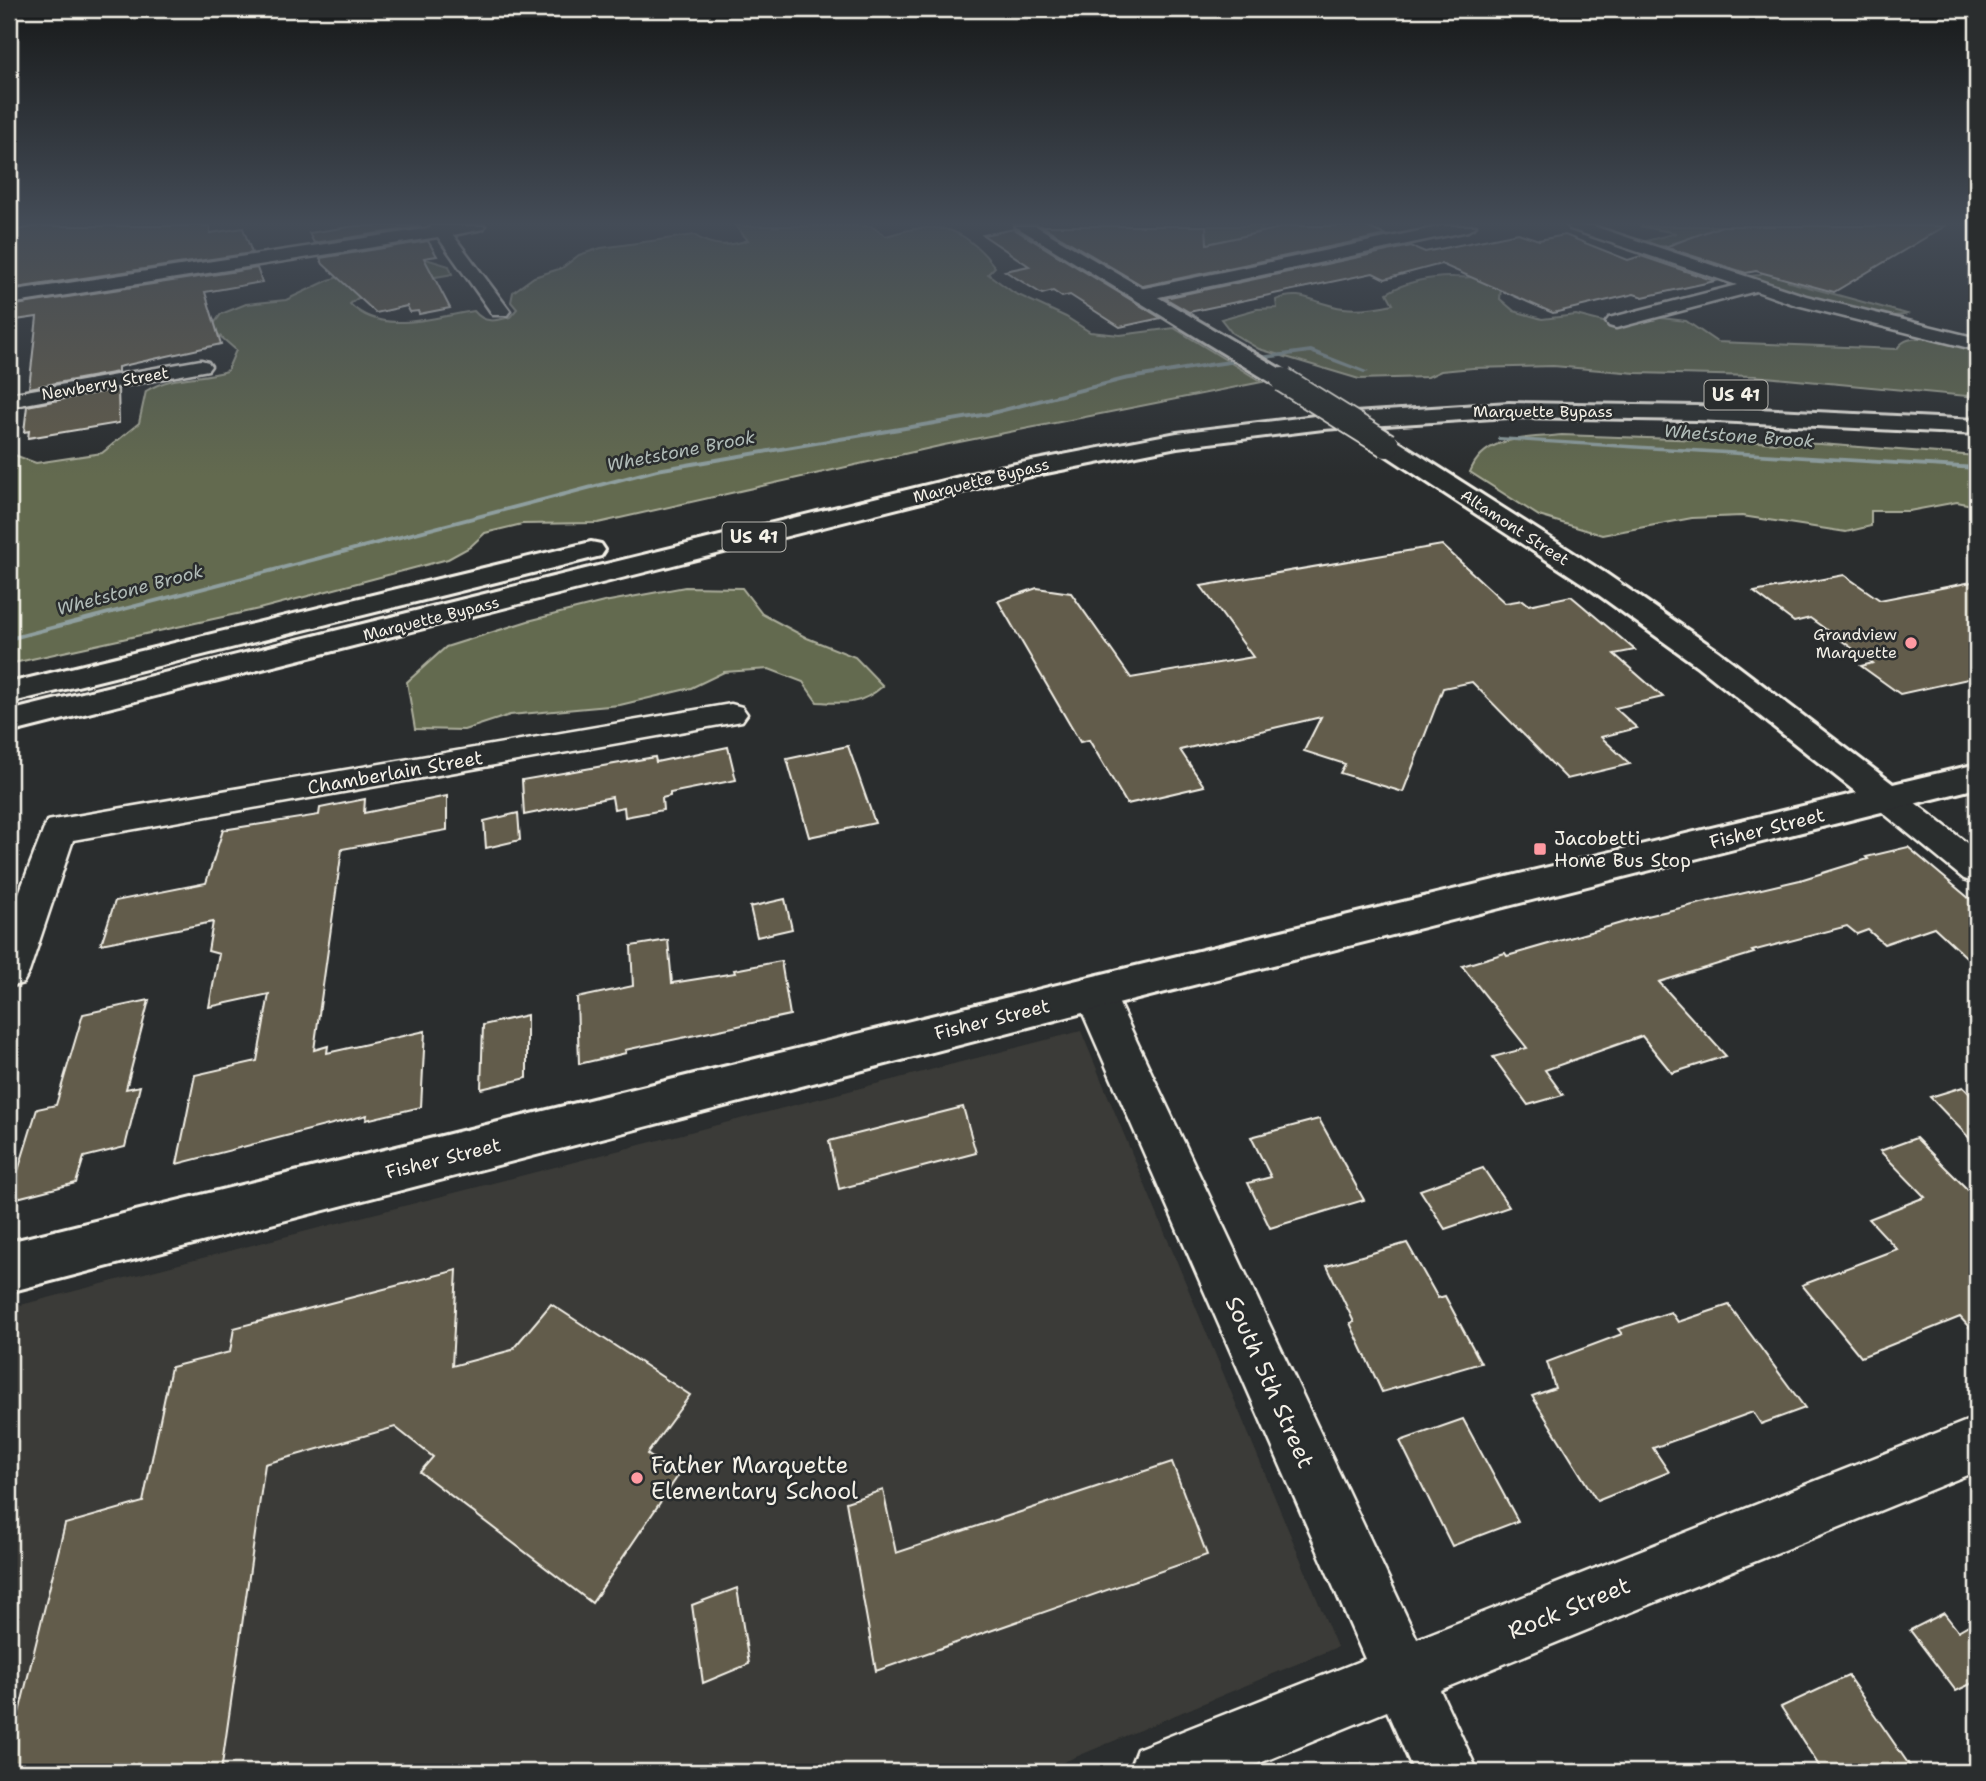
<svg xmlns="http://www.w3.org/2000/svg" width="1986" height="1781" font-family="'Shantell Sans',sans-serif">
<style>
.built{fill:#3b3b37}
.green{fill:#646a50;stroke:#acae9c;stroke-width:2}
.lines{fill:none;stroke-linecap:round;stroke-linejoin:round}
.stream{fill:#8f9f9f;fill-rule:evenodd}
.building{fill:#625c4b;stroke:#f4f1e8;stroke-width:2}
.minor-casing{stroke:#f4f1e8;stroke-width:5}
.tertiary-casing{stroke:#f4f1e8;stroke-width:6}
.trunk-casing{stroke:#f4f1e8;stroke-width:6}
.minor{fill:#2a2d2e;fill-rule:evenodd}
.tertiary{fill:#2a2d2e;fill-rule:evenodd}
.trunk{fill:#2a2d2e;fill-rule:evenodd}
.tertiary-bridge-casing{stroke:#f4f1e8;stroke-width:28;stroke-linecap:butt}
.tertiary-bridge{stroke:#2a2d2e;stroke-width:24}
.poi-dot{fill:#ff9aa2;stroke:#2a2d2e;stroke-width:2.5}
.labels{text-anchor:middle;stroke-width:5;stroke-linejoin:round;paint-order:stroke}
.far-street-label{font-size:16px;fill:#f4f1e8;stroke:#2a2d2e}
.far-poi-label{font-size:16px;fill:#f4f1e8;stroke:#2a2d2e;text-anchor:end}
.shield{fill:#2a2d2e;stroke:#b7b6b0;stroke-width:2}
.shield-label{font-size:18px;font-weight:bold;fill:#f4f1e8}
.far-water-label{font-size:18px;font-style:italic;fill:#b0bbb7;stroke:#2a2d2e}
.street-label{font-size:19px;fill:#f4f1e8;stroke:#2a2d2e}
.poi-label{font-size:19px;fill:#f4f1e8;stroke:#2a2d2e;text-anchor:start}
.near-street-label{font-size:23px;fill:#f4f1e8;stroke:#2a2d2e}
.near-poi-label{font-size:23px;fill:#f4f1e8;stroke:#2a2d2e;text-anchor:start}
</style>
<rect width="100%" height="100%" fill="#2a2d2e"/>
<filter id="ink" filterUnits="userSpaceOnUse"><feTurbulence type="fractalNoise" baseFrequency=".0143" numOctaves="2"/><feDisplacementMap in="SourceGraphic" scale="14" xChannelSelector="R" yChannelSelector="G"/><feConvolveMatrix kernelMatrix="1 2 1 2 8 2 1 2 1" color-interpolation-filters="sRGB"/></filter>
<g filter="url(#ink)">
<path class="built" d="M1081 1031 1337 1647 1040 1772H9V1308Z"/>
<g class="green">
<path d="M735 226H871L886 236C936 221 961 223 995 267L988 274 1014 293 1066 317 1090 332 1120 335 1174 328 1262 382 944 445 598 523 522 524 485 533 470 547 448 559 259 609 9 664V453L36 463 102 453 139 423 146 391C174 374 197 380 227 371L236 350 211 328 221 314 246 304 286 300 329 280 364 269 426 259 449 266 452 274C419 281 376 281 350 304 382 336 434 317 474 311 485 324 495 321 510 317L517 309 511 302 513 292 534 277 562 268 579 255 601 248 694 235C712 247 728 247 748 240Z"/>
<path d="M1116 226H1267L1251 235 1182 255Z"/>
<path d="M1639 226H1732L1790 282 1907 314C1885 324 1778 288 1750 279L1749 276 1760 275 1763 270C1735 254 1704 233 1672 243V246H1657L1646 241 1676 233Z"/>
<path d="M1482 275 1501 288 1500 299 1514 311 1542 319 1576 315 1611 324 1653 317 1686 321 1717 342 1897 349C1909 326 1956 346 1977 351V397L1755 376 1636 373 1553 366 1473 368 1441 371 1428 377 1359 379 1259 349 1232 333 1221 319 1257 309 1277 308 1276 300C1299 290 1311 301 1333 306 1351 311 1375 308 1393 304L1387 293C1405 282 1433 276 1454 277 1465 277 1470 279 1482 275Z"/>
<path d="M1562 435 1820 444 1977 456V506L1957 502 1909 511H1871V526L1846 532 1742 516 1692 518 1602 535 1539 516 1470 472C1485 434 1527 439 1562 435Z"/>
<path d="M685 587 742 588 762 614 807 638 855 657 883 686C861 705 846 704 817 702L803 682 769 669 724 672 691 688 620 705 510 715 464 730 415 729 407 682 446 647 528 621 604 602Z"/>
</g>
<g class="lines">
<g class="stream">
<path d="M1311 349 1369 372 1364 373 1310 353 1208 367 1124 381 988 416 657 472 9 641V637L657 468 988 412 1124 377 1208 363Z"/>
<path d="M1499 437 1977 466V470L1497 440V438Z"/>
</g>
</g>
<g class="building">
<path d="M40 226H210V233L243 228 252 253 9 289V231Z"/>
<path d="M355 226H420V227L314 243 309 233Z"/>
<path d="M1042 226H1206L1207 244 1289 226H1364L1386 235 1143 286Z"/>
<path d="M1722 226H1945L1834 292 1756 271 1746 273 1665 247Z"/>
<path d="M1014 229 1161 318 1120 327 1070 295 1062 297 1053 291 1042 294 1005 271 1029 266 983 235Z"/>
<path d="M1518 233 1539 240 1565 235 1628 260 1641 256 1715 281 1643 297 1634 294 1553 313 1441 264 1385 279 1373 273 1189 312 1165 298 1411 246 1425 252Z"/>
<path d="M428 241 437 256 424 258 450 308 419 314 418 311 410 312 407 306 376 313 323 264 320 258Z"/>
<path d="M257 268 262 282 205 292 221 344 118 367V372L29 388 37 317 9 321V306Z"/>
<path d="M118 389 119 423 28 438 29 431 24 432 27 406Z"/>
<path d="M1442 545 1505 603 1523 600 1529 605 1571 596 1635 650 1614 654 1663 697 1615 708 1637 728 1601 737 1630 764 1567 779 1472 682 1443 688 1403 792 1340 773 1345 764 1304 751 1321 717 1180 750 1204 786 1127 804 1089 740 1080 742 998 601 1037 588 1071 593 1131 678 1253 657 1201 586Z"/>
<path d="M1844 575 1880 600 1977 581V677L1900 694 1861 666 1873 663 1810 618 1794 622 1754 592Z"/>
<path d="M848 746 875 823 809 837 787 759Z"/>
<path d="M728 747 736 780 670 793V796L662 798 663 810 625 817 624 807 614 809 612 797 524 815 522 780 655 757 656 762Z"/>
<path d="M447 796V830L342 849 314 1050 328 1046 327 1053 425 1031 421 1107 366 1120 367 1115 177 1164 195 1075 257 1061 269 994 209 1007 219 954 208 951 213 922 101 944 115 901 206 883 223 830 319 815 320 808 365 799 364 813Z"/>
<path d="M518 813 520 840 486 848 484 821Z"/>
<path d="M1908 847 1977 905V967L1934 927 1884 944 1868 930 1857 934 1847 926 1752 951 1754 953 1659 982 1726 1056 1672 1073 1642 1036 1545 1070 1563 1095 1528 1105 1493 1057 1527 1048 1462 966 1505 953 1507 956 1642 917 1800 880 1868 859 1866 857Z"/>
<path d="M785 899 792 929 757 937 750 907Z"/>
<path d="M668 940 672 983 735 973 734 970 781 961 790 1015 625 1050 626 1053 579 1064 577 998 633 986 631 946Z"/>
<path d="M149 1000 126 1089 140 1086 125 1147 84 1157 76 1183 9 1200 37 1109 56 1105 83 1014Z"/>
<path d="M527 1015V1078L481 1089 483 1025Z"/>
<path d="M1963 1087 1977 1101V1146L1930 1097Z"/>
<path d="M963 1107 976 1153 839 1189 829 1141Z"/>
<path d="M1319 1119 1364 1200 1270 1228 1248 1183 1271 1177 1251 1137Z"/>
<path d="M1916 1138 1977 1199V1336L1960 1317 1861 1357 1802 1285 1897 1249 1869 1219 1925 1197 1880 1151Z"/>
<path d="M1483 1168 1509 1207 1445 1229 1420 1190Z"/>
<path d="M1407 1243 1438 1298 1445 1296 1481 1363 1382 1392 1350 1323 1354 1322 1327 1266Z"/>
<path d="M457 1270 452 1366 512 1350 551 1304 690 1395 647 1454 678 1476 592 1603 420 1472 433 1457 395 1427 265 1464 221 1772H9V1754L65 1524 143 1502 171 1367 230 1352 234 1328Z"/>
<path d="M1729 1305 1805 1408 1761 1424 1753 1412 1653 1448 1669 1472 1597 1501 1532 1396 1555 1388 1547 1362 1622 1334 1618 1329 1671 1312 1678 1322Z"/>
<path d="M1463 1419 1518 1521 1452 1546 1400 1441Z"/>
<path d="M1172 1462 1207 1555 876 1671 846 1502 883 1490 896 1553Z"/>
<path d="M737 1588 749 1664 703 1683 692 1605Z"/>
<path d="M1944 1613 1958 1631 1977 1620V1681L1956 1691 1910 1630Z"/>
<path d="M1848 1676 1914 1772H1823L1781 1707Z"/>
</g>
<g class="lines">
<defs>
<g id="minor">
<path d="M430 226H485L483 229 453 235 510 311 507 315H493L438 237 9 304V292L431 228Z"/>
<path d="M1443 226H1476L1468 231 1140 301 1131 295 1140 289Z"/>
<path d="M1568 226H1593L1806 296 1977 338V350L1793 304 1756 291 1616 328 1609 326 1606 322 1609 318 1737 285 1570 229Z"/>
<path d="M201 360 208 362 211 366 208 370 9 407V394Z"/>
<path d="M731 704 742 707 747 714 742 721 73 840 29 972 23 983 9 987V919L47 821Z"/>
<path d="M1888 787 1900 791 1977 851V883L1964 879 1876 807 1871 799 1876 791Z"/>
<path d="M1094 977 1108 982 1114 993 1417 1639 1977 1417V1471L1440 1690 1478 1772H1414L1387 1711 1238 1772H1128L1137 1749 1365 1659 1074 993 1080 982Z"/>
</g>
<g id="tertiary">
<path d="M1015 226H1036L1291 375 1294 380 1291 385H1275Z"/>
<path d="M1387 438 1396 440 1605 573 1718 651 1893 784 1977 764V788L1094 1010 9 1292V1242L1094 976 1857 793 1696 665 1585 585 1378 450 1375 445 1378 440Z"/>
</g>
<g id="trunk">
<path d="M1509 403 1696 406 1977 420V434L1696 420 1509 417 1323 429 1177 447 1001 482 9 733V711L1000 467 1177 433 1323 415Z"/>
<path d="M591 542 601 544 605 550 601 556 9 703V683Z"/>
</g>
</defs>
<use href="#minor" class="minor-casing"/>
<use href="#tertiary" class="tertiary-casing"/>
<use href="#trunk" class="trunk-casing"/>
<use href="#minor" class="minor"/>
<use href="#tertiary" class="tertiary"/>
<use href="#trunk" class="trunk"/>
<defs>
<path id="tertiary-bridge" d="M1283 380 1387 445"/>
</defs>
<use href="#tertiary-bridge" class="tertiary-bridge-casing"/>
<use href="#tertiary-bridge" class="tertiary-bridge"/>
</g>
</g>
<linearGradient id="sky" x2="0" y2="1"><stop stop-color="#171919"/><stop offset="0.47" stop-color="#444c57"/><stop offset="1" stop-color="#444c57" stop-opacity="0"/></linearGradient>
<rect width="1986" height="476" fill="url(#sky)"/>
<g class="poi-dot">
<circle cx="1911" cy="643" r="7"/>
<rect x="1533" y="842" width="14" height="14" rx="3.5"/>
<circle cx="637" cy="1478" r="7"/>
</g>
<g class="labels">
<g class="far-street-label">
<text transform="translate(105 383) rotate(-10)" y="6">Newberry Street</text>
<text x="1543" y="417">Marquette Bypass</text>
<text transform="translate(981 480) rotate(-14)" y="6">Marquette Bypass</text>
<text transform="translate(1515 527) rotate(33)" y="6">Altamont Street</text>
<text transform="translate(431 618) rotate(-14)" y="6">Marquette Bypass</text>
</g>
<g class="far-poi-label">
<text x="1897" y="640">Grandview<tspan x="1897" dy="18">Marquette</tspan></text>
</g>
<g class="shield">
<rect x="1704.5" y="380.5" width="63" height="29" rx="5"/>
<rect x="722.5" y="522.5" width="63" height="29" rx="5"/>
</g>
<g class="shield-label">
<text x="1736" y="401">US 41</text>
<text x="754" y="543">US 41</text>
</g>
<g class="far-water-label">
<text transform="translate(1739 436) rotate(4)" y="6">Whetstone Brook</text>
<text transform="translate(681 451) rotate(-11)" y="6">Whetstone Brook</text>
<text transform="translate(130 590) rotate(-15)" y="6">Whetstone Brook</text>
</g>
<g class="street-label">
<text transform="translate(395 772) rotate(-10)" y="7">Chamberlain Street</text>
<text transform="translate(1767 828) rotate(-14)" y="7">Fisher Street</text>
<text transform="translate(992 1019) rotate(-14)" y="7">Fisher Street</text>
<text transform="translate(443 1158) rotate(-14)" y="7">Fisher Street</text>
</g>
<g class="poi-label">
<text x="1554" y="845">Jacobetti<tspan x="1554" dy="22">Home Bus Stop</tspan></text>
</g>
<g class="near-street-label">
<text transform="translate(1270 1382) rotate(66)" y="8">South 5th Street</text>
<text transform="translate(1569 1608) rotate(-22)" y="8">Rock Street</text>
</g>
<g class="near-poi-label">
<text x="651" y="1473">Father Marquette<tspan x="651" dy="26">Elementary School</tspan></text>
</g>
</g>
<rect width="1986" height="1781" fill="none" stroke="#2a2d2e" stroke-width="35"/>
<rect x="18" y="18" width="1951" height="1746" fill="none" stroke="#f4f1e8" stroke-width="2.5" filter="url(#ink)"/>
</svg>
